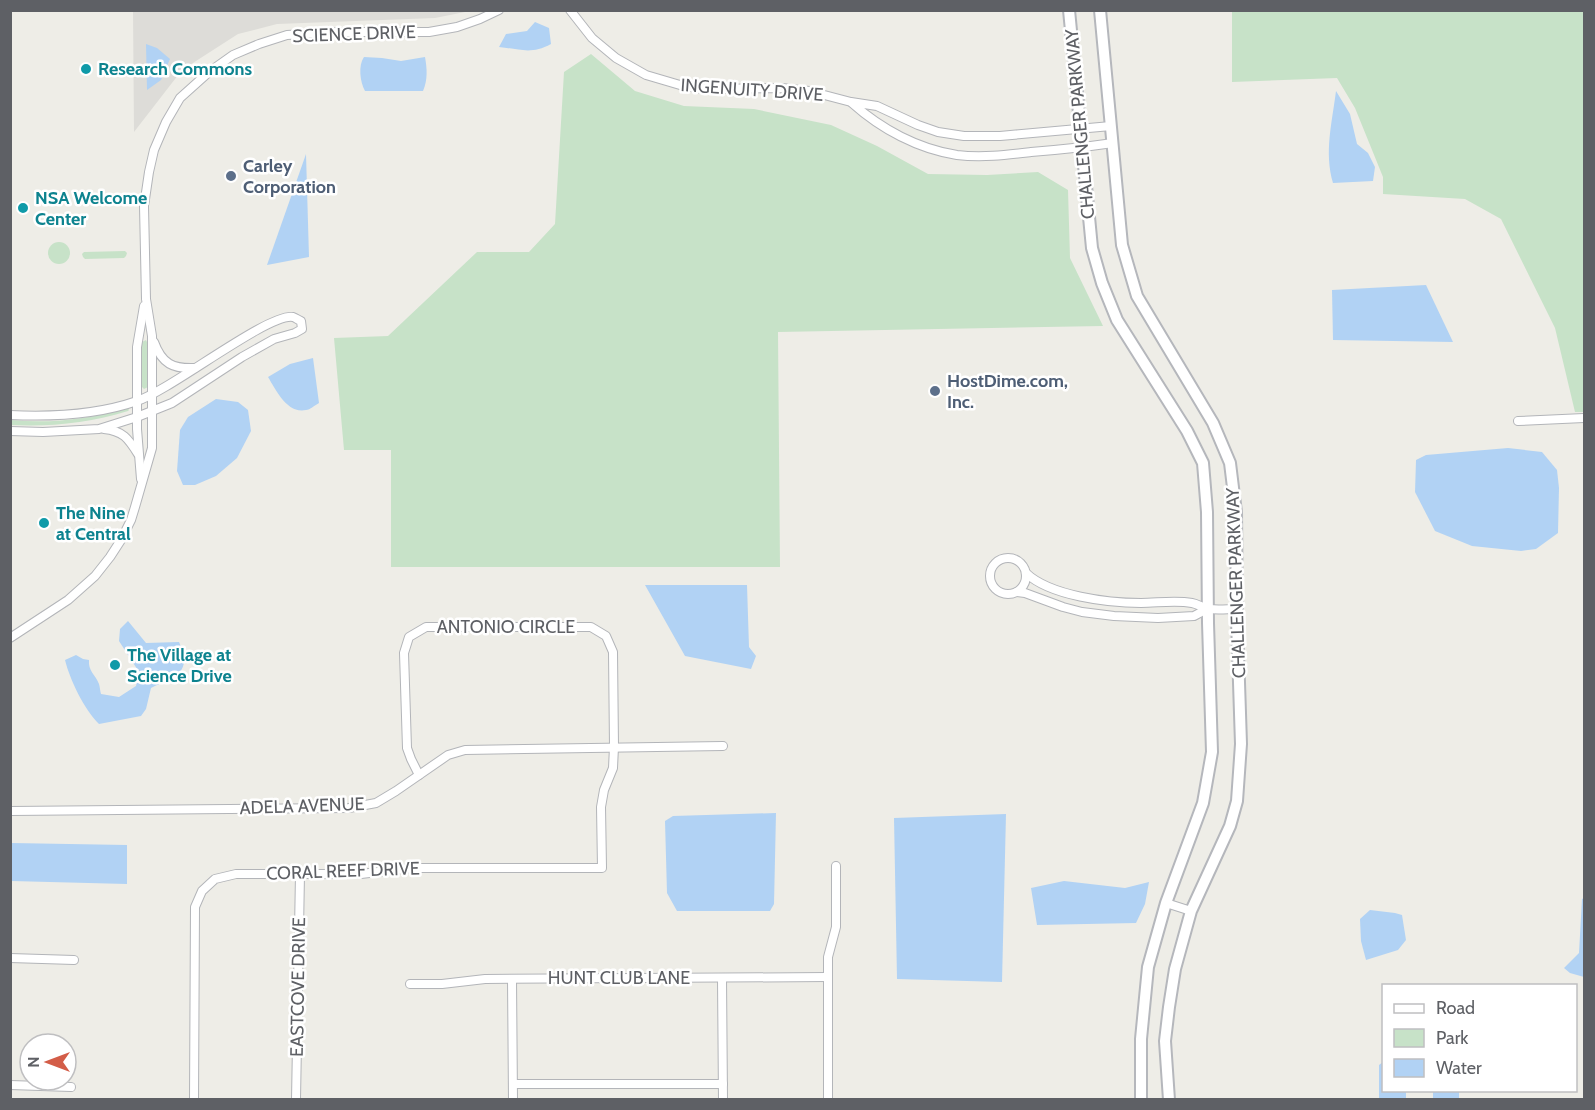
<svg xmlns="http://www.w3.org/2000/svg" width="1595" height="1110" font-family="Cabin,sans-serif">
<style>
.industrial{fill:#dddcd8}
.green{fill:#c7e2c8}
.water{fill:#b1d2f4}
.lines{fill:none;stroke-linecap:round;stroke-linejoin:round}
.minor-casing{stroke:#b3b5b9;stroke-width:10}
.secondary-casing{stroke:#b5b7bc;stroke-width:14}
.minor{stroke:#fff;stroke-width:8}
.secondary{stroke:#fff;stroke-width:10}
.culture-dot{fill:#0f9aa8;stroke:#fff;stroke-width:2}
.service-dot{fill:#5c6f8a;stroke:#fff;stroke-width:2}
.labels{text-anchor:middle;stroke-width:5;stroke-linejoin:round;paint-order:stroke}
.street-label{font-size:18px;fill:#5e6065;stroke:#fff}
.culture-label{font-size:18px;font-weight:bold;fill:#0d838f;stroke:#fff;text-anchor:start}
.service-label{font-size:18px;font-weight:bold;fill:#4e5e75;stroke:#fff;text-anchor:start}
</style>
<rect width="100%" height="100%" fill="#eeede7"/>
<path class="industrial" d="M133 11H470L435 18 277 24 238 34 182 70 134 132Z"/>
<g class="green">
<path d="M1232 11H1584V412H1575L1555 328 1501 219 1465 199 1383 194V177L1355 108 1337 78 1232 82Z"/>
<path d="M591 54 635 91 684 106 754 109 831 125 877 146 928 174 987 175 1038 172 1068 190 1070 258 1103 326 778 332 780 567H391V450H344L334 338 388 336 477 252H529L555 224 564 72Z"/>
<circle cx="59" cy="253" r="11"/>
<path d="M125 251 127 253 126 256 124 258 85 259 83 257 82 254 84 252Z"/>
<path d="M146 340 148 344V387L144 389 142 387V342Z"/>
<path d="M128 408 129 410 128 411C90 423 50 427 11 425V420C50 424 90 419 128 408Z"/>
</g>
<g class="water">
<path d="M535 22 549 28 551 44C531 55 520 49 499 47L506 34 527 31Z"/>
<path d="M146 44 157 48 170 59 161 80 147 90Z"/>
<path d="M364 57 382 58 401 61 425 57C427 68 428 80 423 91H365C360 82 358 65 364 57Z"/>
<path d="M1336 91 1350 114 1357 144 1368 153 1375 167 1373 181 1333 183C1324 152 1332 123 1336 91Z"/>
<path d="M306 154 309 257 267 265Z"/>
<path d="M1426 285 1453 342 1333 340 1332 290Z"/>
<path d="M313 358 319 403C315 405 310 410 306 410 287 414 276 390 268 377L290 364Z"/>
<path d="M216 399 238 402 248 410 251 431 237 458 216 476 195 485H183L177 471 180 430 188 417Z"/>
<path d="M1508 448 1542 452 1557 470 1559 488 1558 533 1536 549 1521 551 1472 546 1435 531 1415 492 1416 460 1426 455Z"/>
<path d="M645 585H747L749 647 756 656 751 669 685 656Z"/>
<path d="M128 621 146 643 179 642C193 673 176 676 151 688L146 709 141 716 99 724C84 709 70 680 65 660L76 655 83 659 89 660C88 671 95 674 99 684 100 687 100 691 101 694L119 697 136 686 139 672 119 641 120 629Z"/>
<path d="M776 813 774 904 770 911H677L667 893 665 821 673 816Z"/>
<path d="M1006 814 1002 982 897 979 894 818Z"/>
<path d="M11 843 127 845V884L11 881Z"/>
<path d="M1064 881 1125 888 1149 882 1145 904 1136 923 1037 925 1031 888Z"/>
<path d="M1584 898V977L1570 973 1564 968 1579 953 1582 899Z"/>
<path d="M1370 910 1395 913 1402 915 1406 940 1398 950 1366 960 1361 941 1360 919Z"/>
<path d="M1383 1062 1384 1090 1406 1091V1099H1379V1065Z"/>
<rect x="1433" y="1091" width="26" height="8"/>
</g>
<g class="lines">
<defs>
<g id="minor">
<path d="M570 10 592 38 616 58 646 75 680 85 703 89 782 88 809 91 851 102 877 106 918 125 938 132 964 136H1000L1111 126"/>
<path d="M852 103C881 129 918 149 957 155 982 158 1006 155 1031 152 1058 150 1085 147 1113 143"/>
<path d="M154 342C162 364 173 369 195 368"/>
<path d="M10 415C52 417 97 415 137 401 171 390 268 313 293 317 296 318 298 320 301 321L302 329 295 333 274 339 242 357 172 403 137 417 99 429 43 432 10 431"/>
<path d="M1518 421 1584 418"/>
<path d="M104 429C123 431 128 438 138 454"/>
<path d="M141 479 137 429V347L144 306"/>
<circle cx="1008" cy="576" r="18"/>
<path d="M1026 573C1050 596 1109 603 1141 603 1157 603 1175 600 1192 603 1198 604 1203 608 1209 609 1218 610 1228 609 1237 609"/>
<path d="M1017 592 1025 593 1063 607 1082 612 1114 616 1158 618 1194 616 1207 609"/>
<path d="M10 638 68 600 95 576 110 557 121 540 131 520 135 507 152 448V336L146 299 144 206 149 172 154 150 166 122 180 98 209 72 233 55 259 44 287 35 338 32H429L457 27 480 19 499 10"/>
<path d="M10 811 349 808 376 803 396 791 448 755 465 750 723 746"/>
<path d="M1166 903 1191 911"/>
<path d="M10 958 74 960"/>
<path d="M722 978 723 1100"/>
<path d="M512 979 513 1100"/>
<path d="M410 984H442L485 979 828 977"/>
<path d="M513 1084H723"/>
<path d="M10 1085 71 1087"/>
<path d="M194 1100 195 907 202 891 215 879 236 874H361L411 868H602L601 807 604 790 613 768 614 747 613 652 606 636 591 627H426L409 637 404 653 407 748 411 759 419 775"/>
<path d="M296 1100 300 874"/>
<path d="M828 1100V957L836 927V866"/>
</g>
<g id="secondary">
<path d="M1069 10 1092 248 1102 283 1117 320 1187 431 1203 463 1207 512 1208 623 1212 752 1203 803 1166 903 1148 967 1141 1039V1100"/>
<path d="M1100 10 1122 245 1137 296 1213 423 1230 463 1236 512 1237 621 1241 744 1237 801 1230 826 1191 911 1175 969 1169 1007 1165 1041 1169 1100"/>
</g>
</defs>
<use href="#minor" class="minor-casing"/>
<use href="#secondary" class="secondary-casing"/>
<use href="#minor" class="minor"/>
<use href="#secondary" class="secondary"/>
</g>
<g class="culture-dot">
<circle cx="86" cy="69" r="6"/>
<circle cx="23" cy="208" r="6"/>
<circle cx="44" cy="523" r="6"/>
<circle cx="115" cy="665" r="6"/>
</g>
<g class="service-dot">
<circle cx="231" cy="176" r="6"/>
<circle cx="935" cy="391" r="6"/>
</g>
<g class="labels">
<g class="street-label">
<text transform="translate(354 34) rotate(-2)" y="6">SCIENCE DRIVE</text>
<text transform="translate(752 90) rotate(4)" y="6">INGENUITY DRIVE</text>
<text transform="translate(1080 124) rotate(-95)" y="6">CHALLENGER PARKWAY</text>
<text transform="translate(1236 583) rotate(-92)" y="6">CHALLENGER PARKWAY</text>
<text x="506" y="633">ANTONIO CIRCLE</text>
<text transform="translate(302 806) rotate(-2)" y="6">ADELA AVENUE</text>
<text transform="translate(343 871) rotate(-2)" y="6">CORAL REEF DRIVE</text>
<text x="619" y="984">HUNT CLUB LANE</text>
<text transform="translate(298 987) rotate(-89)" y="6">EASTCOVE DRIVE</text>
</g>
<g class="culture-label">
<text x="98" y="75">Research Commons</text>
<text x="35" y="204">NSA Welcome<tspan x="35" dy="21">Center</tspan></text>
<text x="56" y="519">The Nine<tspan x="56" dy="21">at Central</tspan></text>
<text x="127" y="661">The Village at<tspan x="127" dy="21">Science Drive</tspan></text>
</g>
<g class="service-label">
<text x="243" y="172">Carley<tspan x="243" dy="21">Corporation</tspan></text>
<text x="947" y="387">HostDime.com,<tspan x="947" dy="21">Inc.</tspan></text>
</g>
</g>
<rect width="1595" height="1110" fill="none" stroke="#5e6065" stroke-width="24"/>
<rect x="1382" y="984" width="195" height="108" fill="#ffffff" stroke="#bfbfc1" stroke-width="1.5"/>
<rect x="1394" y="1004" width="30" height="9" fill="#ffffff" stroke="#bfbfc1" stroke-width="1.5"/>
<text x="1436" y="1014" font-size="18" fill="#5e6065">Road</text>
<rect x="1394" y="1029" width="30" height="18" fill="#c7e2c8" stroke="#bfbfc1" stroke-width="1.5"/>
<text x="1436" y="1044" font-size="18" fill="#5e6065">Park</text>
<rect x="1394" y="1059" width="30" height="18" fill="#b1d2f4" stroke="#bfbfc1" stroke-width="1.5"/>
<text x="1436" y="1074" font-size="18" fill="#5e6065">Water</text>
<g transform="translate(48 1062) rotate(270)"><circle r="28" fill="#ffffff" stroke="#bfbfc1" stroke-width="1.5"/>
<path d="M0-4.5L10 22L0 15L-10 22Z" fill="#d35d48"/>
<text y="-9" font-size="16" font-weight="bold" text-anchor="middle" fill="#5e6065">N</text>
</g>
</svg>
